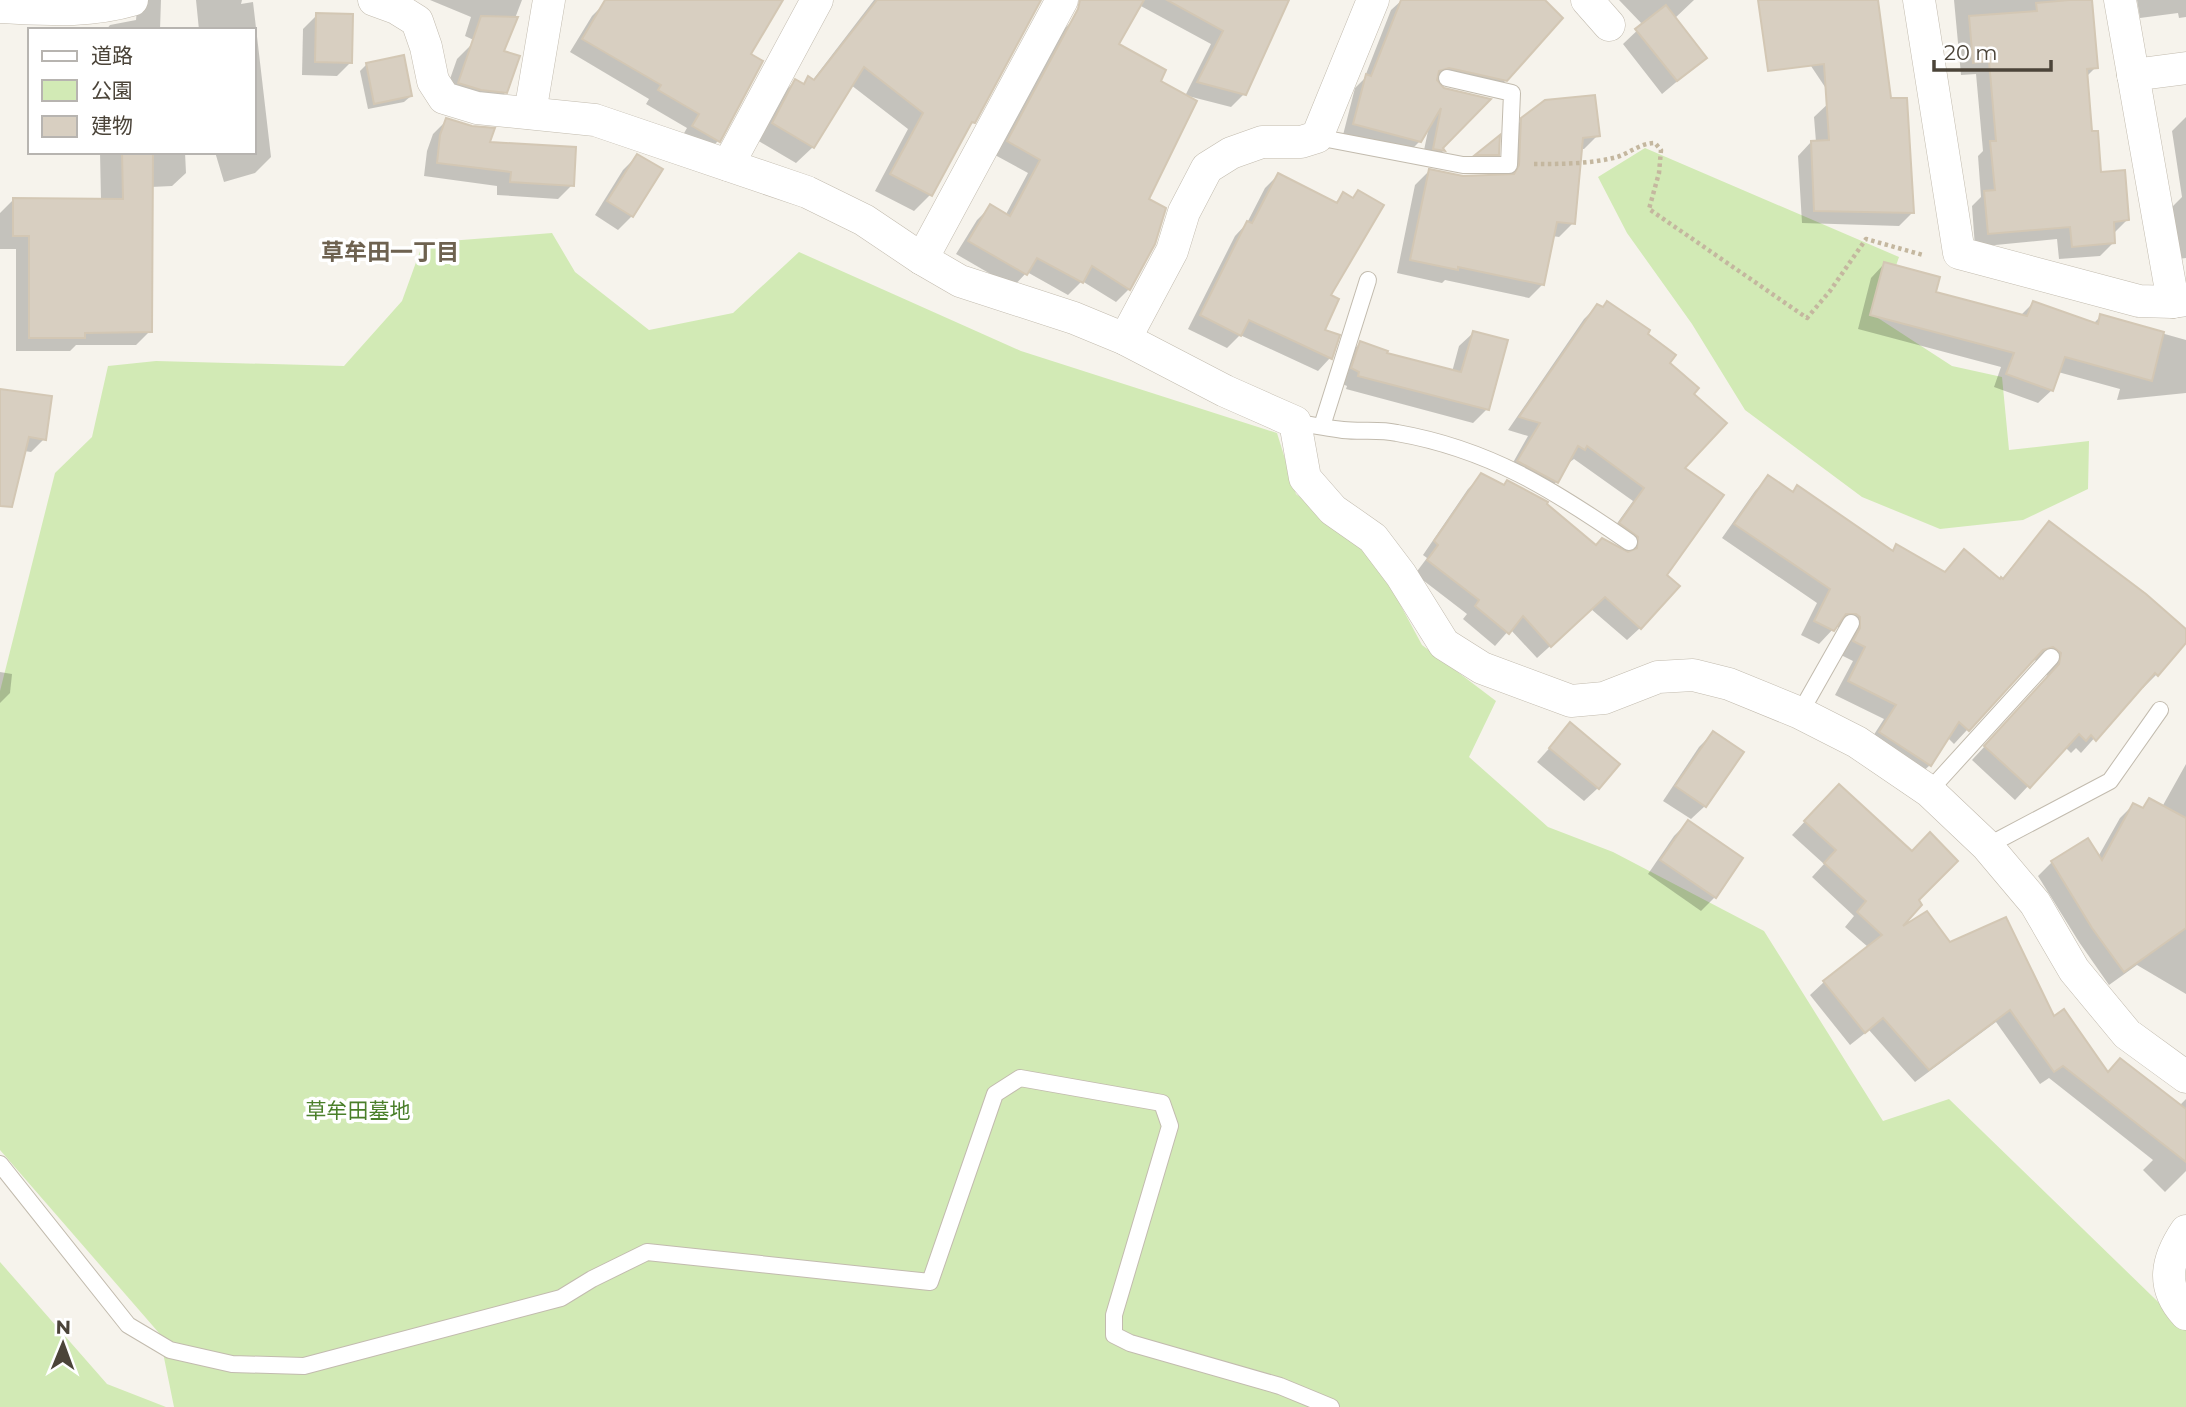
<svg xmlns="http://www.w3.org/2000/svg" width="2186" height="1407" font-family="Montserrat,'Noto Sans JP',sans-serif">
<style>
.green{fill:#d2eab5}
.shadow{fill:#0003;fill-rule:evenodd}
.building{fill:#d8cfc1;stroke:#d3c7b4;stroke-width:2}
.lines{fill:none;stroke-linecap:round;stroke-linejoin:round}
.lane-casing{stroke:#c2bbae;stroke-width:18}
.street-casing{stroke:#c2bbae;stroke-width:33}
.path{stroke:#c4b79f;stroke-width:4.5;stroke-dasharray:3.5 3.5;stroke-linecap:butt}
.lane{stroke:#fff;stroke-width:16}
.street{stroke:#fff;stroke-width:32}
.labels{text-anchor:middle;stroke-width:7;stroke-linejoin:round;paint-order:stroke}
.park-label{font-size:21px;fill:#4a7f2a;stroke:#fff}
.neighbourhood-label{font-size:23px;font-weight:bold;fill:#6e6250;stroke:#fff}
</style>
<rect width="100%" height="100%" fill="#f6f3ec"/>
<g class="green">
<path d="M1645 148 1899 257 1878 318 1952 366 2002 377 2009 450 2089 441 2088 489 2023 520 1940 529 1862 497 1745 410 1692 324 1627 233 1598 177Z"/>
<path d="M552 233 575 272 649 330 733 313 799 252 1021 351 1277 433 1296 494 1343 531 1380 567 1422 645 1496 701 1469 757 1548 827 1613 852 1764 931 1883 1121 1949 1099 2186 1329V1407H174L159 1333 0 1150V691L55 473 92 437 108 366 156 361 344 366 402 301 423 243Z"/>
<path d="M0 1262 107 1384 166 1407H0Z"/>
</g>
<g class="shadow">
<path d="M131 0H161L160 30H106L110 25 136 20 137 9Z"/>
<path d="M196 0H242L241 4 253 2 271 157 255 173 224 182 215 152H254V30H199Z"/>
<path d="M430 0H522L502 52 506 92 490 108 443 99 457 59 473 43 478 42 465 36 471 17Z"/>
<path d="M608 0H781L749 54 718 141 705 154 680 140 687 128 646 104 649 99 570 52 592 16Z"/>
<path d="M874 0H1039L973 122 965 130 930 195 914 211 875 191 908 129 851 85 813 147 796 163 757 140 779 97 795 81 802 85 808 79 812 81Z"/>
<path d="M1087 0H1287L1244 94 1231 107 1188 96 1146 200 1129 289 1116 302 1082 281 1068 295 1027 272 1013 287 956 254 977 220 990 207 1005 216 1028 173 995 155 1061 32 1074 19ZM1139 5 1211 44 1185 96 1159 81 1117 45Z"/>
<path d="M1402 0H1542L1506 80 1494 92 1433 78 1439 88 1488 100 1440 148 1443 151 1432 162 1422 160 1429 126 1420 141 1408 153 1343 135 1355 88 1364 79 1391 10Z"/>
<path d="M1619 0H1694L1674 19 1705 58 1662 94 1623 44 1643 25Z"/>
<path d="M1767 0H1876L1890 100 1912 213 1899 226 1802 223 1798 156 1811 142H1816L1814 117 1833 99Z"/>
<path d="M1954 0H2090L2096 67 2086 77 2091 133 2100 174 2127 220 2114 233V242L2100 256 2059 259 2057 239 1975 247 1972 206 1981 197 1978 156 1983 151 1976 74 1961 75Z"/>
<path d="M2137 0H2186V17L2179 18 2178 13 2140 18Z"/>
<path d="M317 15 351 62 337 76 302 75 303 29Z"/>
<path d="M367 64 411 96 404 102 368 109 360 71Z"/>
<path d="M2186 117V258L2178 259 2171 208 2182 197 2172 131Z"/>
<path d="M1523 119 1598 135 1584 149H1580L1573 223 1559 237 1552 236 1543 284 1529 298 1445 280 1442 283 1397 273 1415 185 1429 171 1463 177 1507 176 1508 134Z"/>
<path d="M447 120 488 144 572 185 558 199 497 195V186L424 176 427 151 433 134Z"/>
<path d="M100 152H185L186 173 172 186 151 187 150 331 136 345H76L70 351H16V249H0V213L13 200H101Z"/>
<path d="M637 156 632 216 618 230 595 215 623 170Z"/>
<path d="M1278 175 1335 203 1343 195 1351 199 1358 192 1329 296 1322 331 1337 336 1330 358 1318 371 1240 335 1227 348 1188 329 1235 236 1247 223 1265 188Z"/>
<path d="M1884 264 1934 293 2020 316 2033 303 2093 324 2101 316 2186 340V393L2117 400 2120 389 2058 372 2052 390 2038 403 1994 387 2001 367 1858 329 1871 278Z"/>
<path d="M1597 306 1646 334 1691 394 1682 468 1665 575 1640 628 1627 640 1591 609 1537 658 1510 629 1495 646 1463 619 1467 614 1415 574 1427 558 1423 555 1468 489 1481 476 1502 486 1507 482 1544 504 1595 547 1630 553 1608 536 1633 501 1574 459 1570 462 1568 461 1556 482 1544 495 1506 475 1528 436 1508 430 1584 319Z"/>
<path d="M1473 333 1487 409 1473 423 1346 389 1347 386 1338 382 1346 357 1360 343 1385 354 1452 372 1459 346Z"/>
<path d="M0 391 44 439 31 452 24 451 13 494 0 507Z"/>
<path d="M1768 477 1792 493 1797 487 1891 552 1897 546 1944 573 2000 581 2049 523 2186 631V641L2157 674 2143 688 2141 686 2081 753 2076 748 2071 753 2065 747 2015 800 1972 760 2046 680 2048 669 2044 662 2033 660 2030 662 1954 744 1947 737 1930 765 1916 778 1866 747 1884 719 1835 695 1853 661 1841 655V627H1835L1819 644 1801 635 1817 603 1722 538 1755 491Z"/>
<path d="M0 672 12 674 10 693 0 703Z"/>
<path d="M1571 724 1598 788 1584 801 1537 762Z"/>
<path d="M1713 733 1705 806 1691 819 1663 801 1699 747Z"/>
<path d="M2186 764V994L2137 965 2109 985 2079 942 2038 876 2052 862 2098 857 2120 818 2133 805 2141 809 2149 800 2162 807Z"/>
<path d="M1826 799 1916 900 1896 931 1949 944 2054 1018 2107 1073 2120 1060 2179 1106 2186 1099V1171L2165 1192 2143 1170 2153 1160 2049 1078 2040 1084 1996 1022 1915 1082 1869 1030 1850 1045 1810 995 1824 982 1868 947 1845 927 1854 916 1812 877 1824 864 1792 835Z"/>
<path d="M1688 822 1715 897 1701 911 1648 874 1674 836Z"/>
</g>
<g class="building">
<path d="M605 0H783L751 54 763 61 720 142 692 126 699 114 658 90 661 85 582 39Z"/>
<path d="M877 0H1041L975 123 972 122 932 196 890 174 923 113 864 67 814 148 772 123 795 79 804 84 808 76 814 80Z"/>
<path d="M1080 0H1144L1119 44 1166 70 1161 81 1197 101 1149 199 1166 208 1155 244 1130 290 1092 266 1083 283 1037 258 1027 275 968 241 990 204 1010 216 1040 160 1007 141 1078 9Z"/>
<path d="M1167 0H1289L1246 95 1197 82 1223 31Z"/>
<path d="M1401 0H1545L1563 18 1507 81 1449 68 1439 71 1437 80 1444 88 1491 99 1443 148 1445 151 1433 149 1441 108 1421 142 1353 124 1366 74 1371 76Z"/>
<path d="M1758 0H1878L1891 98H1907L1914 213 1814 211 1811 141 1829 140 1824 64 1768 71Z"/>
<path d="M2069 0H2092L2098 68 2087 69 2092 131H2098L2101 172 2125 170 2129 220 2114 222 2115 243 2072 247 2070 227 1988 234 1984 191 1995 190 1990 141H1996L1989 61 1973 63 1969 16 2037 11 2036 3Z"/>
<path d="M1666 5 1707 58 1677 81 1635 29Z"/>
<path d="M316 13 353 14 352 63 315 62Z"/>
<path d="M481 16 518 17 504 51 520 56 507 93 481 90 458 83Z"/>
<path d="M404 55 412 96 374 104 366 63Z"/>
<path d="M1595 95 1600 136 1583 138 1575 224 1557 222 1544 285 1458 267V270L1410 260 1429 169 1463 176 1514 174 1519 165 1521 118 1545 100Z"/>
<path d="M446 118 472 126 495 128 490 142 576 147 574 186 510 182 511 172 437 163 440 135Z"/>
<path d="M1500 135 1499 155H1475Z"/>
<path d="M122 152H153L152 332 85 333V338H29V236H13V198L123 199Z"/>
<path d="M637 154 663 169 633 217 607 201Z"/>
<path d="M1278 173 1337 203 1343 192 1353 198 1358 190 1384 205 1331 295 1339 299 1325 330 1340 335 1332 359 1249 320 1241 336 1200 315 1247 221 1252 223Z"/>
<path d="M1884 262 1940 277 1936 292 2027 316 2033 301 2098 324 2100 314 2164 332 2152 381 2065 357 2053 391 2006 374 2014 353 1870 315Z"/>
<path d="M1607 301 1650 330 1648 334 1676 355 1670 363 1699 388 1694 394 1727 423 1685 468 1724 495 1667 575 1680 586 1641 629 1605 597 1551 647 1523 616 1509 634 1475 606 1479 600 1427 560 1438 545 1434 541 1481 473 1504 485 1507 480 1548 502 1547 504 1596 545 1602 538 1628 552 1637 548 1638 537 1619 523 1644 488 1587 446 1585 450 1578 446 1558 483 1517 461 1540 423 1519 417 1597 304 1603 307Z"/>
<path d="M1473 331 1508 340 1489 410 1358 376 1359 372 1351 368 1360 341 1388 351 1387 353 1461 372Z"/>
<path d="M0 389 52 396 46 440 29 437 12 507 0 506Z"/>
<path d="M1768 475 1793 492 1797 485 1893 551 1896 544 1945 572 1964 549 2000 579 2001 577 2003 579 2049 521 2146 594 2186 629V643L2158 676 2155 673 2096 741 2091 735 2086 741 2079 734 2030 788 1984 746 2059 664 2061 653 2053 647 2043 650 1969 731 1959 722 1931 766 1879 732 1896 705 1848 681 1865 647 1853 641 1860 628V617L1856 614H1846L1834 631 1814 621 1830 589 1734 524Z"/>
<path d="M1570 722 1620 764 1599 789 1549 748Z"/>
<path d="M1713 731 1744 752 1706 807 1675 786Z"/>
<path d="M1839 784 1912 851 1930 832 1958 861 1919 900 1922 905 1903 926 1927 911 1950 942 2006 917 2054 1016 2064 1009 2108 1072 2120 1058 2186 1109V1162L2063 1066 2054 1072 2010 1010 1929 1070 1883 1018 1865 1033 1823 981 1882 935 1857 912 1866 901 1824 863 1836 850 1804 821Z"/>
<path d="M2149 798 2186 818V928L2124 972 2092 928 2051 861 2088 838 2102 860 2133 803 2143 808Z"/>
<path d="M1688 820 1743 858 1716 898 1660 860Z"/>
</g>
<g class="lines">
<defs>
<g id="lane">
<path d="M1317 137 1463 165H1509L1512 93 1447 78"/>
<path d="M1295 422C1311 425 1327 428 1343 430 1361 432 1380 429 1397 433 1489 449 1554 490 1629 542"/>
<path d="M1322 426 1368 280"/>
<path d="M1800 713 1851 623"/>
<path d="M1929 791 2051 657"/>
<path d="M1987 846 2110 781 2160 710"/>
<path d="M0 1164 128 1325 170 1350 232 1364 304 1366 561 1298 592 1279 647 1252 930 1282 995 1094 1020 1078 1162 1103 1170 1126 1114 1315V1335L1130 1343 1280 1386 1331 1407"/>
</g>
<g id="street">
<path d="M374 0 396 8 417 21 426 47 433 81 444 98 477 108 595 120 807 192 864 220 922 259 960 281 1074 318 1125 339 1225 391 1295 422 1305 478 1333 510 1373 538 1401 575 1444 644 1482 668 1571 701 1604 698 1658 677 1693 675 1729 684 1800 713 1857 742 1929 791 1987 846 2035 903 2074 970 2127 1034 2186 1077"/>
<path d="M1587 0 1609 25"/>
<path d="M1919 0 1959 253 2139 301 2173 302 2186 300"/>
<path d="M2120 0 2173 302"/>
<path d="M0 7C45 9 88 13 132 0"/>
<path d="M2133 75 2186 68"/>
<path d="M530 113 549 0"/>
<path d="M728 165 817 0"/>
<path d="M922 259 1062 0"/>
<path d="M1125 339 1172 251 1184 212 1207 168 1231 153 1262 142H1301L1317 137 1373 0"/>
<path d="M2186 1231C2167 1259 2160 1286 2186 1314"/>
</g>
</defs>
<use href="#lane" class="lane-casing"/>
<use href="#street" class="street-casing"/>
<path class="path" d="M1534 164C1560 164 1588 164 1613 158 1628 155 1639 143 1655 143L1661 150 1659 173 1649 209 1807 318 1830 291 1866 239 1923 255"/>
<use href="#lane" class="lane"/>
<use href="#street" class="street"/>
</g>
<g class="labels">
<g class="park-label">
<text x="358" y="1118">草牟田墓地</text>
</g>
<g class="neighbourhood-label">
<text x="390" y="260">草牟田一丁目</text>
</g>
</g>
<rect x="28" y="28" width="228" height="126" fill="#ffffff" stroke="#b7b4b0" stroke-width="2"/>
<rect x="42" y="51" width="35" height="10" fill="#ffffff" stroke="#b7b4b0" stroke-width="2"/>
<text x="91" y="63" font-size="21" fill="#4b4439">道路</text>
<rect x="42" y="80" width="35" height="21" fill="#d2eab5" stroke="#b7b4b0" stroke-width="2"/>
<text x="91" y="98" font-size="21" fill="#4b4439">公園</text>
<rect x="42" y="116" width="35" height="21" fill="#d8cfc1" stroke="#b7b4b0" stroke-width="2"/>
<text x="91" y="133" font-size="21" fill="#4b4439">建物</text>
<g transform="translate(63 1344) rotate(1)" stroke="#ffffff" stroke-width="5" paint-order="stroke">
<path d="M0-5L12 26L0 18L-12 26Z" fill="#4b4439"/>
<text y="-10" font-size="19" font-weight="bold" text-anchor="middle" fill="#4b4439">N</text>
</g>
<path d="M1934 60v10h117v-10" fill="none" stroke="#4b4439" stroke-width="3.5"/>
<text x="1944" y="60" font-size="21" fill="#4b4439" stroke="#ffffff" stroke-width="5" paint-order="stroke">20 m</text>
</svg>
